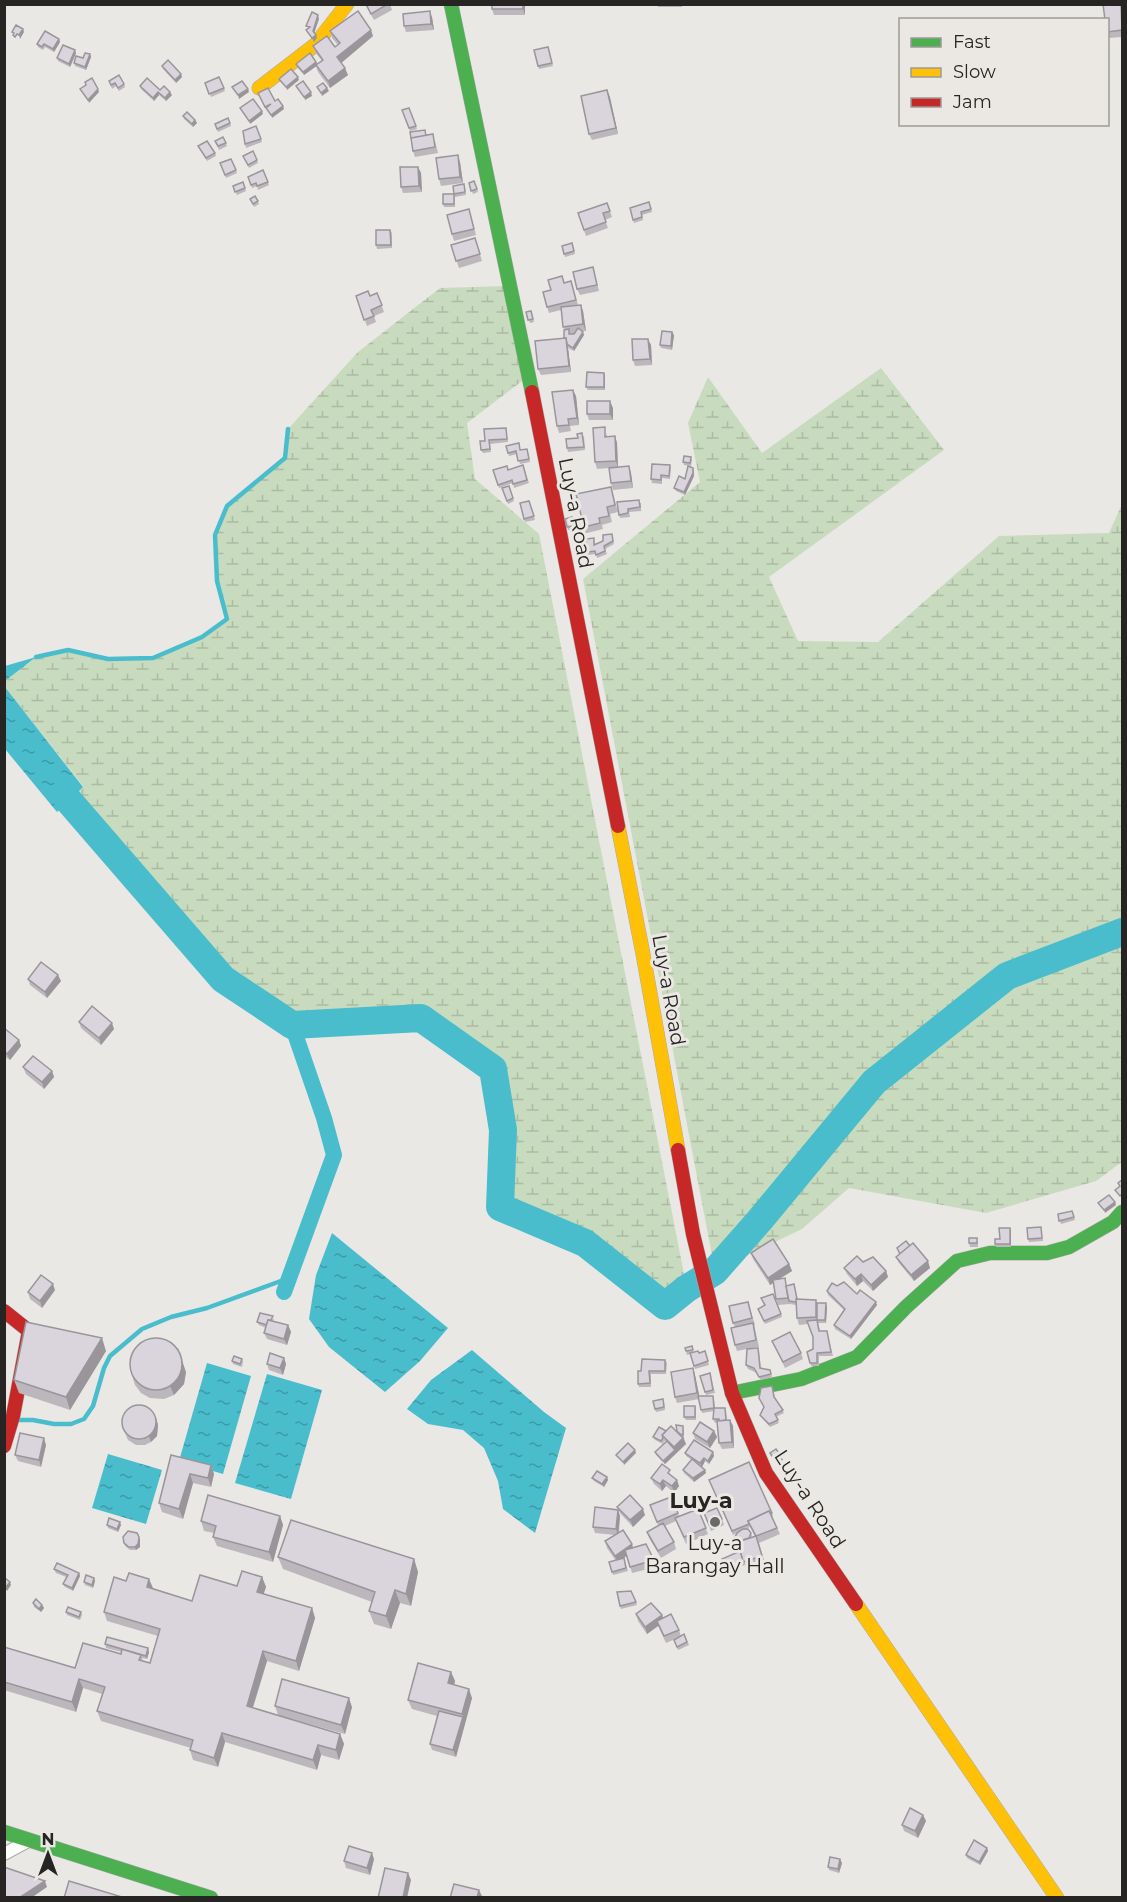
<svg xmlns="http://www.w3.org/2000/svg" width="1127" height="1902" font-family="Montserrat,sans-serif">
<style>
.wetland{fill:url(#wetland-marsh)}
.water{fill:url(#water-ripples)}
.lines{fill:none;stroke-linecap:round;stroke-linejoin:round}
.stream{stroke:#49bdcc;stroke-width:4.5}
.canal{stroke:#49bdcc;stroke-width:16}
.river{stroke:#49bdcc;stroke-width:28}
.street-casing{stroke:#abaaa8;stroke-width:14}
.fast-casing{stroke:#abaaa8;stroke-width:15}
.slow-casing{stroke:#abaaa8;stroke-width:15}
.jam-casing{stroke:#abaaa8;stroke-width:15}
.street{stroke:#fcfcfb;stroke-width:12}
.fast{stroke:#4caf50;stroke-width:14}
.slow{stroke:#ffc107;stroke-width:14}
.jam{stroke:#c62828;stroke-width:14}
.wall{fill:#bbb7bd;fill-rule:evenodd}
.shaded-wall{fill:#99959a}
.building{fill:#dad5dc;stroke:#99959a;stroke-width:1.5}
.poi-dot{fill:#6b6968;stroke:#ebe8e4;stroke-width:2}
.labels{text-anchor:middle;stroke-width:6;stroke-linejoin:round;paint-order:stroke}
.street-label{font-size:20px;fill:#262524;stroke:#ebe8e4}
.poi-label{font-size:20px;fill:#262524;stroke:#ebe8e4}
.quarter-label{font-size:22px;font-weight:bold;fill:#262524;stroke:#ebe8e4}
</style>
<defs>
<pattern id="wetland-marsh" width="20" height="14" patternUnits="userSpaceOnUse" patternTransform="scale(1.5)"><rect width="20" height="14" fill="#c8dbbe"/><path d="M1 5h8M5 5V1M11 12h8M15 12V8" fill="none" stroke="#acbca3"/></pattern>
<pattern id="water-ripples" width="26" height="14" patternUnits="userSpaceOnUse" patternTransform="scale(1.5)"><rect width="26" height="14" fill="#49bdcc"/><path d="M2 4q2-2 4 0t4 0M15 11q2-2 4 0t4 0" fill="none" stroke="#3d99a5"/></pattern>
</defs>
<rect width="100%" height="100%" fill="#eae8e5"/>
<g class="wetland">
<path d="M507 286 526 378 467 423 475 479 539 534 685 1279 686 1289 665 1306 585 1243 500 1207 503 1130 493 1070 421 1018 292 1025 223 979 69 801 83 786 5 687V681L36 657 68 650 108 659 153 658 202 637 227 619 217 581 215 535 227 506 285 458 288 429 358 352 440 288Z"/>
<path d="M881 368 944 450 769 577 798 641 878 642 999 536 1109 533 1122 504V1162L1096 1181 986 1213 849 1188 802 1229 715 1271 583 579 700 482 688 423 708 377 762 453Z"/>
</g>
<g class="water">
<path d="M36 657 5 681V666Z"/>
<path d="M5 687 83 787 57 812 5 749Z"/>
<path d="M332 1233 448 1328 420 1361 385 1392 329 1347 309 1319 316 1275Z"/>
<path d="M472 1350 544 1412 566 1428 535 1533 503 1509 498 1481 484 1448 463 1430 428 1424 407 1409 431 1380Z"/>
<path d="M207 1363 251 1376 223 1474 179 1461Z"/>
<path d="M267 1374 322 1390 291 1499 235 1483Z"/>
<path d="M108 1454 162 1470 146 1524 92 1508Z"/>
</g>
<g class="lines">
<g class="stream">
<path d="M36 657 68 650 108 659 153 658 202 637 227 619 217 581 215 535 227 506 285 458 288 429"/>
<path d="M16 1420H33L54 1424H71L84 1419 93 1406 104 1368 110 1356 142 1329 171 1317 207 1308 289 1278"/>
</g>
<path class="canal" d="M284 1292 334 1155 324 1118 292 1025"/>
<path class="river" d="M69 801 223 979 292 1025 421 1018 493 1069 503 1130 500 1207 585 1243 665 1306 686 1289 715 1271 759 1221 874 1082 1007 976 1122 932"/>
<defs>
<path id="street" d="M4 1854 30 1840"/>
<g id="fast">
<path d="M451 4 532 392"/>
<path d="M732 1393 801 1379 857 1357 906 1307 957 1261 990 1253H1047L1069 1247 1113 1222 1122 1212"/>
<path d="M4 1832 211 1898"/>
</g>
<g id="slow">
<path d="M259 88 315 45 347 4"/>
<path d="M618 826 643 954 678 1150"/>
<path d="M856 1604 1057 1898"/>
</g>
<g id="jam">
<path d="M532 392 618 826"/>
<path d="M678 1150 693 1234 732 1393 766 1473 856 1604"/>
<path d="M4 1311 29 1331 13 1416 4 1446"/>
</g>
</defs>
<use href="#street" class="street-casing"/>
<use href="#fast" class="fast-casing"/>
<use href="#slow" class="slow-casing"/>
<use href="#jam" class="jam-casing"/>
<use href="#street" class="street"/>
<use href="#fast" class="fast"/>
<use href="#slow" class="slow"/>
<use href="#jam" class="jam"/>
</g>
<g class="wall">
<path d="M365 4H390L392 10 374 20Z"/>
<path d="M525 4V15H494L492 9Z"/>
<path d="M657 4H682V7H658Z"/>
<path d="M1122 4V37L1109 38 1107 35V20Z"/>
<path d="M432 17 434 30 406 32 404 26Z"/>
<path d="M330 31 373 36 341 63 348 75 330 88 318 72 316 66 304 75 297 67 296 64H317L322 61 315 52 313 46 335 47 338 45 332 38Z"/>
<path d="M59 39 60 42 54 52 45 47 43 50 38 47 37 44Z"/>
<path d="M548 47 553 66 539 69 538 66Z"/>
<path d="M76 53 70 67 58 61 57 58Z"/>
<path d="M90 54 91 57 86 70 75 66 74 63 83 58Z"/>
<path d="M162 66 182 77 176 83 163 69Z"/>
<path d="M219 77 225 91 211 97 205 83Z"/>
<path d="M109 81 124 84 125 87 119 91 116 86 112 89Z"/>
<path d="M140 86 160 90 172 95 166 101 159 95 154 101 141 89Z"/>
<path d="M607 90 618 134 592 140 589 134Z"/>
<path d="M409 108 417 129 410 131 402 110Z"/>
<path d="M183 116 195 120 197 123 193 127 184 119Z"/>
<path d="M228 118 231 126 218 132 215 124Z"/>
<path d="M256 126 262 142 246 148 245 144Z"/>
<path d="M427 136 435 141 438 153 415 157 413 151Z"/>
<path d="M223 137 227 146 219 150 215 141Z"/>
<path d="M198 146 215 153 216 156 207 161Z"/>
<path d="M243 156 257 160 258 163 249 168Z"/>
<path d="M231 159 237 173 226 178 220 163Z"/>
<path d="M460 162 463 183 441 186 439 179Z"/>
<path d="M418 167 421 173 422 192 403 193 401 187Z"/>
<path d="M263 170 269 185 258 190 257 186 252 188 248 177Z"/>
<path d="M474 181 478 192 473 194 469 183Z"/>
<path d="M243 182 246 191 237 195 233 186Z"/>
<path d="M465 187 466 195 455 197V207H444L443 204 454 194Z"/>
<path d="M255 196 259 204 254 207 250 199Z"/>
<path d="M649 202 652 212 642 215 643 220 634 223 630 208Z"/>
<path d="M607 203 612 217 605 220 608 228 586 236 578 213Z"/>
<path d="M469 209 476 235 454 241 452 234Z"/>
<path d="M390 230 392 233V248L377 249 376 245Z"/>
<path d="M475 238 482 261 459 268 451 245Z"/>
<path d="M572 243 575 254 565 257 564 254Z"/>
<path d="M593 267 599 291 580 295 577 289Z"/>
<path d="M571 281 578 305 583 311 586 331H582L584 335 574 351 568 348 571 372 541 375 538 369 564 339V330L561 310 549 313 547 307 551 290 565 283Z"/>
<path d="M377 293 384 312 374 316 376 322 367 326 356 296H370Z"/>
<path d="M531 311 534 322 530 323 526 312Z"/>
<path d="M674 335 672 350 661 348 660 345Z"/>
<path d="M651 345 652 365 635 366 633 360Z"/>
<path d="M604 373 605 376V390H588L586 387Z"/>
<path d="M576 396 579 425 570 426 571 431 559 433 557 426Z"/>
<path d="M613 408V420H589L587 414Z"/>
<path d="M506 428 508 442 490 444 491 452 483 453 481 450 485 441Z"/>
<path d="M607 433V437L615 436 617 443 618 467 631 473 633 488 613 490 611 483 609 468 597 469 595 462Z"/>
<path d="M584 436 585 450 568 452 567 448Z"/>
<path d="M506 446 521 450 527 449 530 462 520 464 517 454 509 456Z"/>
<path d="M691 457 692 460 691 466 684 465 683 462Z"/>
<path d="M523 465 529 483 514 488 513 483 499 488 493 470H508Z"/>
<path d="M670 465 671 468 670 479 662 478V484L652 483 651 479Z"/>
<path d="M693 468 694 476 685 495 676 491 674 488 685 479Z"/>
<path d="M509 486 514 501 508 504 502 488Z"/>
<path d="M613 494 618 512 610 514 612 522 602 525 603 529 579 535 576 529 582 519Z"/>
<path d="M529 501 535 520 525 522 520 503Z"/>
<path d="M617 502 641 503V511L629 512 630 517 620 518Z"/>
<path d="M572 517 575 529 568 530 565 519Z"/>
<path d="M612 534 614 544 605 549 607 554 597 558 596 554 588 555 587 552 594 538 595 544 603 541Z"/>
<path d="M28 979 61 981 47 998 30 985Z"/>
<path d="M79 1022 114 1029 101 1045 81 1028Z"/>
<path d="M4 1028 19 1040 21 1046 10 1060 4 1056Z"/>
<path d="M23 1067 52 1071 54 1077 44 1089 26 1074Z"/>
<path d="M1072 1211 1075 1220 1061 1224 1058 1214Z"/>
<path d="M1041 1227 1043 1241 1029 1242 1028 1239Z"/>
<path d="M1010 1228 1011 1231V1247H996L995 1244Z"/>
<path d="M978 1241V1247H970L969 1243Z"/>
<path d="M910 1246 930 1268 914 1281 899 1263 896 1257Z"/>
<path d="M751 1253 789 1264 792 1271 778 1279 788 1286 794 1284 797 1299 817 1303 827 1307 826 1323H818L820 1331H827L833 1356H819V1366H811L807 1352 813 1349V1337L808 1324 799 1325 797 1318 796 1305 790 1304 778 1305 776 1299 773 1283 770 1285 753 1259Z"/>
<path d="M863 1262 886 1271 888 1277 873 1291 863 1281 857 1286 847 1274 844 1268Z"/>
<path d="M837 1286 857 1294 877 1305 851 1339 835 1329 834 1325 844 1310 828 1295 827 1291Z"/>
<path d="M55 1290 42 1308 30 1299 28 1292Z"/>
<path d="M773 1294 782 1317 765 1324 758 1309 764 1305 761 1298Z"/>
<path d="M748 1302 755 1325H754L759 1347 752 1348 759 1351 761 1368 770 1370 771 1373 772 1377 761 1380 755 1372 748 1369 746 1365 747 1349 737 1351 735 1345V1327L733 1323Z"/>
<path d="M274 1319 273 1321 288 1325 291 1332 287 1345 267 1339 264 1333 266 1328 259 1325 257 1322Z"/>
<path d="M772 1341 801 1353 803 1359 785 1368Z"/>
<path d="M692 1346 693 1352 699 1353 705 1351 709 1365 695 1369 690 1354 687 1355 685 1348Z"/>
<path d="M106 1351 70 1410 19 1393 14 1380Z"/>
<path d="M284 1358 286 1364 283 1375 269 1370 267 1364Z"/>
<path d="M242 1359 243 1362 242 1367 233 1364 232 1361Z"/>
<path d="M665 1360 667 1363 666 1374H651V1387H639L638 1384 641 1371Z"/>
<path d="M693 1368 695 1375 699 1396 714 1399 715 1408 726 1411 727 1420H730L733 1426 734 1448 722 1449 719 1443 718 1422 715 1423 713 1419 714 1411 702 1413 699 1399 677 1403 675 1397Z"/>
<path d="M130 1369 186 1372 184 1384 174 1395 164 1399 150 1398 141 1393 135 1385Z"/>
<path d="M710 1373 715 1393 706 1395 700 1376Z"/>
<path d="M773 1390 775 1398 784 1413 776 1417 779 1423 770 1427 762 1418 760 1415Z"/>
<path d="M664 1402 665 1410 656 1412 655 1409Z"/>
<path d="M695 1406 696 1409V1420H686L684 1417Z"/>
<path d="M156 1418 158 1425 157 1436 151 1442 145 1445H136L128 1440 122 1426Z"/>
<path d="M684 1429V1438L686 1444 665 1464 656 1455 655 1452 666 1442 664 1441 663 1444 655 1440 653 1437 666 1431H677Z"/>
<path d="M714 1431 717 1437 710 1448 695 1439 693 1433Z"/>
<path d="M46 1445 41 1467 18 1461 15 1455Z"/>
<path d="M713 1452 714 1456 709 1464 705 1461 702 1467 698 1464 705 1470 706 1473 694 1482 684 1473 683 1470 692 1460 686 1456 685 1453Z"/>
<path d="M171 1455 211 1465 214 1474 211 1487 193 1483 183 1519 162 1512 159 1503Z"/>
<path d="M672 1476 679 1486 674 1493 666 1486 662 1491 654 1484 651 1478Z"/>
<path d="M607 1477 608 1480 604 1487 594 1481 592 1478Z"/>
<path d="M709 1480 772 1513 773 1517H772L780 1534 759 1543 765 1563 746 1568 745 1565 729 1571 722 1559 740 1551 735 1537 737 1533 733 1535ZM750 1527 755 1537 751 1538 752 1536 751 1533 746 1529Z"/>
<path d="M671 1497 679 1516 698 1509 708 1534 686 1544 676 1521 665 1526 674 1542 676 1549 661 1558 649 1538 647 1532 658 1525 650 1505Z"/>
<path d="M617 1507 645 1515 633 1527 620 1513Z"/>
<path d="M618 1510 620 1516 619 1533 633 1547 654 1560 656 1567 632 1573 627 1556 622 1559 624 1558 628 1571 613 1575 609 1562 616 1561 607 1548 605 1541 615 1535 595 1533 593 1527Z"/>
<path d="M704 1513 722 1519 724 1525 711 1531Z"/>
<path d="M280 1516 283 1525 273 1562 217 1546 213 1537 214 1533 204 1531 201 1521Z"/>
<path d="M107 1525H121L118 1532 108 1528Z"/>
<path d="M140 1540V1547L136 1550H130L125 1546 124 1543Z"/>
<path d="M278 1557 414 1559 418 1572 411 1606 400 1603 391 1629 374 1624 369 1611 372 1602 283 1569Z"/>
<path d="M54 1569 79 1573 80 1576 73 1591 65 1587 63 1584 66 1577 56 1573Z"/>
<path d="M262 1577 266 1587 263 1594 312 1608 315 1618 299 1671 267 1661 253 1708 278 1715 275 1706 352 1707 345 1734 284 1717 340 1734 344 1744 339 1760 321 1755 317 1770 225 1742 218 1767 193 1760 190 1750 191 1748 101 1721 97 1711 102 1694 83 1688 76 1712 4 1690V1647L75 1668 121 1654 122 1652 106 1648 105 1644 149 1652 147 1659 142 1658 143 1661 150 1663 158 1636 107 1621 104 1612 153 1588 192 1601Z"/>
<path d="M94 1578 95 1581 93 1588 85 1585 84 1582Z"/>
<path d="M631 1591 637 1605 621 1609 620 1606Z"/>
<path d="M33 1603 42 1605 44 1608 41 1612 34 1607Z"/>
<path d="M66 1612H81L82 1615 80 1620 67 1615Z"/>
<path d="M636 1614 663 1618 679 1630 681 1636 684 1634 689 1645 678 1650 674 1640 680 1637 666 1643 658 1626 647 1634 638 1621Z"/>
<path d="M451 1672 455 1681 454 1685 472 1698 456 1757 432 1750 430 1744 437 1716 412 1709 408 1700Z"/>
<path d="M923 1815 926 1821 918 1838 904 1831 902 1825Z"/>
<path d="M987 1848 988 1851 980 1865 967 1858 966 1855Z"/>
<path d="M374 1859 370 1875 346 1868 344 1861Z"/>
<path d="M842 1863 839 1873 829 1870 828 1867Z"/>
</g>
<g class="shaded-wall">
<path d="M523 4H525V15L523 9Z"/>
<path d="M430 11 432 17 434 30 431 24Z"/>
<path d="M318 15 319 19 314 34 313 31Z"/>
<path d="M23 29 24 32 20 39 19 35Z"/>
<path d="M371 30 373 36 340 64 337 57Z"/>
<path d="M316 35 317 38 314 42 312 38Z"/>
<path d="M59 39 60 42 54 52 53 49Z"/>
<path d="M75 50 76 53 70 67 69 64Z"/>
<path d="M90 54 91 57 86 70 85 67Z"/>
<path d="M316 62 318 65 304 75 303 72Z"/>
<path d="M345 68 348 75 330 88 328 81Z"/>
<path d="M181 74 182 77 176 83 175 80Z"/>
<path d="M298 77 299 80 287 90 286 87Z"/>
<path d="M327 88 329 91 322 96 321 93Z"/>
<path d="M98 89 99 92 89 103 88 100Z"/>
<path d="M248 89 249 92 239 99 238 95Z"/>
<path d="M607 90 610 97 618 134 616 128Z"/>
<path d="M158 92 159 95 154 101 153 98Z"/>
<path d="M170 92 172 95 166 101 165 98Z"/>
<path d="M311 92 312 96 305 100 304 97Z"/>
<path d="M283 106 284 109 272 118 271 115Z"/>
<path d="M262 111 263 114 250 124 249 121Z"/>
<path d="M195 120 197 123 193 127 192 124Z"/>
<path d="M458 155 460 162 463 183 460 177Z"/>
<path d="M418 167 421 173 422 192 419 186Z"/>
<path d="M581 305 583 311 586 331 583 324Z"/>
<path d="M583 332 584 335 574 351 573 348Z"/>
<path d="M672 332 674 335 672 350 671 346Z"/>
<path d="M566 338 568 348 571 372 569 366Z"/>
<path d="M648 339 651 345 652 365 650 359Z"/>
<path d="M604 373 605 376V390L604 387Z"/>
<path d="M573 390 576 396 579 425 577 418Z"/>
<path d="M610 401 613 408V420L610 414Z"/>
<path d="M615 436 617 443 618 468 616 461Z"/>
<path d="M629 466 631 473 633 488 631 481Z"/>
<path d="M693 468 694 476 685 495 684 492Z"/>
<path d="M58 975 61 981 47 998 45 992Z"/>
<path d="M112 1023 114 1029 101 1045 99 1038Z"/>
<path d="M19 1040 21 1046 10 1060 7 1054Z"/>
<path d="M52 1071 54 1077 44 1089 42 1082Z"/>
<path d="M1115 1202 1116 1205 1105 1213 1104 1210Z"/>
<path d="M1010 1228 1011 1231V1247L1010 1244Z"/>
<path d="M928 1261 930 1268 914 1281 911 1275Z"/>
<path d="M789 1264 792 1271 770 1285 768 1278Z"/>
<path d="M886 1271 888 1277 873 1291 871 1285Z"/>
<path d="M861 1274 863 1281 857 1286 855 1279Z"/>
<path d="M53 1284 55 1290 42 1308 40 1301Z"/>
<path d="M876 1302 877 1305 851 1339 850 1336Z"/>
<path d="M826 1303 827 1307 826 1323 825 1320Z"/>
<path d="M288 1325 291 1332 287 1345 284 1339Z"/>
<path d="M102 1338 106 1351 70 1410 66 1397Z"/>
<path d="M178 1348 186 1372 184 1384 174 1395 170 1386Z"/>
<path d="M284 1358 286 1364 283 1375 280 1368Z"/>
<path d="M693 1368 695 1375 700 1399 697 1393Z"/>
<path d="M156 1418 158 1425 157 1436 151 1442 149 1436Z"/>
<path d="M730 1420 733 1426 734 1448 732 1442Z"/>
<path d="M714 1431 717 1437 710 1448 707 1442Z"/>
<path d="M44 1438 46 1445 41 1467 39 1460Z"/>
<path d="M683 1438 686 1444 665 1464 663 1461 675 1450 674 1447Z"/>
<path d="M635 1450 636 1453 624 1465 623 1462Z"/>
<path d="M713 1452 714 1456 709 1464 708 1461Z"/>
<path d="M781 1456 783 1460 776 1464 775 1461Z"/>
<path d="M704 1458 705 1461 702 1467 700 1463Z"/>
<path d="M211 1465 214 1474 211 1487 208 1478Z"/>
<path d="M705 1470 706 1473 694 1482 693 1478Z"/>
<path d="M190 1474 193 1483 183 1519 179 1509Z"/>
<path d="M607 1477 608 1480 604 1487 602 1484Z"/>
<path d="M663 1480 666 1486 662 1491 660 1484Z"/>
<path d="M677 1480 679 1486 674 1493 672 1486Z"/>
<path d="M643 1509 645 1515 633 1527 630 1520Z"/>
<path d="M618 1510 620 1516 618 1536 616 1529Z"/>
<path d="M280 1516 283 1525 273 1562 269 1552Z"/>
<path d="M120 1522 121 1525 118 1532 117 1529Z"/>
<path d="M139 1537 140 1540V1547L136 1550 135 1547Z"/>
<path d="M632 1544 634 1551 617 1562 615 1556Z"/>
<path d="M414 1559 418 1572 411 1606 406 1594Z"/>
<path d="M79 1573 80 1576 73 1591 72 1588Z"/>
<path d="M262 1577 266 1587 261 1602 257 1592Z"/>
<path d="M94 1578 95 1581 93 1588 92 1585Z"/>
<path d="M149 1579 153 1588 150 1597 147 1587Z"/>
<path d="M10 1582 11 1585 7 1591 5 1588Z"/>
<path d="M395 1590 400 1603 391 1629 386 1616Z"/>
<path d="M42 1605 44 1608 41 1612 39 1609Z"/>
<path d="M312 1608 315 1618 299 1671 296 1661Z"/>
<path d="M662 1615 665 1621 647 1634 645 1627Z"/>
<path d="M148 1648 149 1652 147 1659 146 1656Z"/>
<path d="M263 1651 267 1661 250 1716 247 1706Z"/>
<path d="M451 1672 455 1681 452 1693 448 1683Z"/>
<path d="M79 1679 83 1688 76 1712 72 1702Z"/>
<path d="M469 1689 472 1698 456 1757 453 1750 463 1717 462 1714Z"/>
<path d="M349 1698 352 1707 345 1734 341 1725Z"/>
<path d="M222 1733 225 1742 218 1767 214 1758Z"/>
<path d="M340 1734 344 1744 339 1760 336 1750Z"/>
<path d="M318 1745 321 1755 317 1770 313 1760Z"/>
<path d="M923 1815 926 1821 918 1838 915 1831Z"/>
<path d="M987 1848 988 1851 980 1865 979 1862Z"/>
<path d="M372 1853 374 1859 370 1875 367 1868Z"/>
<path d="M840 1859 842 1863 839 1873 838 1869Z"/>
<path d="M408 1873 411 1880 407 1898H403Z"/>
<path d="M45 1881 47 1887 31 1898H19Z"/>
<path d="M479 1890 482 1896 481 1898H477Z"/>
</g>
<g class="building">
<path d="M366 4H388L371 14Z"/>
<rect x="492" y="4" width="31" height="5"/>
<path d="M1103 4H1121L1122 30 1107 32V20H1105Z"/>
<path d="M358 11 371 30 337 57 345 68 328 81 316 65 323 60 313 46 327 36 335 47 340 43 330 31Z"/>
<path d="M430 11 431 24 404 26 403 14Z"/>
<path d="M312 12 318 15 313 31 316 35 312 38 306 30 310 27 306 26Z"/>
<path d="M16 25 23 29 19 35 17 34 15 37 13 35 14 33 12 32Z"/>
<path d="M45 31 59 39 53 49 44 44 42 47 37 44Z"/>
<path d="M63 45 75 50 69 64 57 58Z"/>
<path d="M548 47 552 63 538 66 534 50Z"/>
<path d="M85 53 90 54 85 67 74 63 76 56 83 58Z"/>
<path d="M310 53 316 62 303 72 296 64Z"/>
<path d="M168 60 181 74 175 80 162 66Z"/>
<path d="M291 69 298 77 286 87 279 79Z"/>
<path d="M119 75 124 84 118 88 115 83 111 85 109 81Z"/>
<path d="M219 77 224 88 209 94 205 83Z"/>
<path d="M92 78 98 89 88 100 80 89 86 85 85 82Z"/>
<path d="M147 78 160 90 164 86 170 92 165 98 158 92 153 98 140 86Z"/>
<path d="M242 81 248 89 238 95 232 87Z"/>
<path d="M303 81 311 92 304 97 296 86Z"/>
<path d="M323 83 327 88 321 93 317 87Z"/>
<path d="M268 88 275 101 278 99 283 106 271 115 266 108 271 104 265 107 258 93Z"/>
<path d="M607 90 616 128 589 134 581 96Z"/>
<path d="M253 99 262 111 249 121 240 108Z"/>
<path d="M409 108 416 126 409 128 402 110Z"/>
<path d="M187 112 195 120 192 124 183 116Z"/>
<path d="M228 118 230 123 217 129 215 124Z"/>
<path d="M256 126 261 139 245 144 243 131Z"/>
<path d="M425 130 426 136 411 138 410 132Z"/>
<path d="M433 134 435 147 413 151 411 138Z"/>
<path d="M223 137 226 143 218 146 215 141Z"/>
<path d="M207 141 215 153 206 158 198 146Z"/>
<path d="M253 151 257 160 248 165 243 156Z"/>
<path d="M458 155 460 177 439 179 436 158Z"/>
<path d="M231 159 236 170 225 175 220 163Z"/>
<path d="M400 167H418L419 186 401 187Z"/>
<path d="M263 170 268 182 257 186 256 183 251 185 248 177Z"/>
<path d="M474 181 477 189 471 191 469 183Z"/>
<path d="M243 182 245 188 235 192 233 186Z"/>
<path d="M464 184 465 192 454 194V204H443V194H454L453 186Z"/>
<path d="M255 196 258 201 253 204 250 199Z"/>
<path d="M649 202 651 209 641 212 642 217 633 220 630 208Z"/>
<path d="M607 203 610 211 603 213 606 222 584 230 578 213Z"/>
<path d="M469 209 474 229 452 234 447 215Z"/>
<path d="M376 230H390L391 245H376Z"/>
<path d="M475 238 480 254 456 261 451 245Z"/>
<path d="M572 243 574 251 564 254 562 246Z"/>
<path d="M593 267 597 285 577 289 573 272Z"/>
<path d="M562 276 564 283 571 281 576 300 547 307 543 292 551 290 548 280Z"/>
<path d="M368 291 370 296 377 293 382 305 371 310 374 316 364 320 356 296Z"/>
<path d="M581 305 583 324 563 327 561 307Z"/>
<path d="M531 311 533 319 528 320 526 312Z"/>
<path d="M578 328 583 332 573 348 567 344 566 338 564 339V330L569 329V334H574Z"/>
<path d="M662 331 672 332 671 346 660 345Z"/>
<path d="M566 338 569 366 538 369 535 341Z"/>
<path d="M632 339H648L650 359 633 360Z"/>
<path d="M587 372 604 373V387H586Z"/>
<path d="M573 390 577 418 568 419 569 425 557 426 552 392Z"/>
<rect x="587" y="401" width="23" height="13"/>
<path d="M605 427V437L615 436 616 461 595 462 593 428Z"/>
<path d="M506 428 507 439 489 440 490 449 481 450 480 441H485L484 429Z"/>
<path d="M582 433 584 447 567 448 566 439 578 438 577 434Z"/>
<path d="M519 443 520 450 527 449 529 459 518 461 516 451 508 453 506 446Z"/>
<path d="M684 456 691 457 690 463 683 462Z"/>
<path d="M652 464 670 465 669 476 661 475V480L651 479Z"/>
<path d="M523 465 527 480 513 484 512 480 498 485 493 470 507 466 508 470Z"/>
<path d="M629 466 631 481 611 483 609 468Z"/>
<path d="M688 466 693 468V473L684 492 674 488 679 476 685 479Z"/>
<path d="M509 486 513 498 507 501 502 488Z"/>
<path d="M611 487 615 505 607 507 609 516 599 518 600 523 576 529 574 520 582 519 576 494Z"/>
<path d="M639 500 640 507 628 509V513L619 515 617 502Z"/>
<path d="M529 501 534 516 524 519 520 503Z"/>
<path d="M572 517 574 526 567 527 565 519Z"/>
<path d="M612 534 613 541 604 546 605 551 596 555 595 551 587 552 586 539 594 538V545L603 541V535Z"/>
<path d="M41 962 58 975 45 992 28 979Z"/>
<path d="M92 1006 112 1023 99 1038 79 1022Z"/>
<path d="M4 1028 19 1040 7 1054 4 1051Z"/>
<path d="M33 1056 52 1071 42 1082 23 1067Z"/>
<path d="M1122 1180V1194L1120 1196 1115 1190 1120 1186 1118 1183Z"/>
<path d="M1109 1195 1115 1202 1104 1210 1098 1203Z"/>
<path d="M1072 1211 1074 1217 1059 1221 1058 1214Z"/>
<path d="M1041 1227 1042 1238 1028 1239 1027 1228Z"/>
<path d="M999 1228H1010V1244H995V1239H1000Z"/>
<rect x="969" y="1238" width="8" height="5"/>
<path d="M773 1239 789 1264 768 1278 751 1253Z"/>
<path d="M906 1241 910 1246 900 1254 897 1248Z"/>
<path d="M913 1243 928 1261 911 1275 896 1257Z"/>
<path d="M857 1256 863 1262 873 1257 886 1271 871 1285 861 1274 855 1279 844 1268Z"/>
<path d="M41 1275 53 1284 40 1301 28 1292Z"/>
<path d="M785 1278 788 1298 776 1299 773 1280Z"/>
<path d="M844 1282 857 1294 860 1290 876 1302 850 1336 834 1325 845 1309 827 1291 832 1283 837 1286Z"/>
<path d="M794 1284 797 1299 796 1302 789 1301 786 1286Z"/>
<path d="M773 1294 781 1314 764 1321 758 1309 765 1305 761 1298Z"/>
<path d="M796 1299 816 1300V1317L797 1318Z"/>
<path d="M748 1302 752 1318 733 1323 729 1306Z"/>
<path d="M817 1303H826L825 1320H817Z"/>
<path d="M260 1313 273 1316 271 1320H268L267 1325 257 1322Z"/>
<path d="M268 1320 288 1325 284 1339 264 1333Z"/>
<path d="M817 1320 819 1331H827L831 1352 817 1353V1363H810L807 1352 813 1349V1337L807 1321Z"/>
<path d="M26 1322 102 1338 66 1397 14 1380Z"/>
<path d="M753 1323 756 1340 735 1345 731 1328Z"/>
<path d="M790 1332 801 1353 783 1362 772 1341Z"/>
<circle cx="156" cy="1364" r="26"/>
<path d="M692 1346 693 1350 686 1351 685 1348Z"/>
<path d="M758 1348 760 1368 770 1370 771 1374 759 1377 754 1368 746 1365 747 1349Z"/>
<path d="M698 1351 699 1353 705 1351 708 1361 694 1366 690 1353Z"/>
<path d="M270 1353 284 1358 280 1368 267 1364Z"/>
<path d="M234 1356 242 1359 240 1364 232 1361Z"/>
<path d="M642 1359 665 1360V1371H649L650 1383 638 1384V1371H641Z"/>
<path d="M693 1368 697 1393 675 1397 671 1372Z"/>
<path d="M710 1373 713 1390 705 1392 700 1376Z"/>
<path d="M772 1386 774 1397 783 1410 775 1414 778 1420 769 1424 760 1415 764 1407 759 1398 761 1388Z"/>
<path d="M698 1396H713L714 1408H725L726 1420 719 1421V1419H713L714 1408 701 1410Z"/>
<path d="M663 1399 664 1407 655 1409 653 1401Z"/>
<circle cx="139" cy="1422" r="17"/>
<rect x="684" y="1406" width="11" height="11"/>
<path d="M730 1420 732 1442 719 1443 717 1421Z"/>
<path d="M700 1422 714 1431 707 1442 693 1433Z"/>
<path d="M676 1425 683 1426V1435L680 1434 677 1431Z"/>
<path d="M671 1426 683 1438 674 1447 662 1435Z"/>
<path d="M659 1427 666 1431 662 1435 663 1438 661 1441 653 1437Z"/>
<path d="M20 1433 44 1438 39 1460 15 1455Z"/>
<path d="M694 1440 713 1452 708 1461 704 1458 700 1463 685 1453Z"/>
<path d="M667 1441 675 1450 663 1461 655 1452Z"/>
<path d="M628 1443 635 1450 623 1462 616 1455Z"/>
<path d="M776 1449 781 1456 775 1461 770 1453Z"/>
<path d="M171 1455 211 1465 208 1478 190 1474 179 1509 159 1503Z"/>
<path d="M692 1459 705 1470 693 1478 683 1470Z"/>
<path d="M749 1462 772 1513 771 1514 769 1511 748 1521 749 1524 732 1531 709 1480Z"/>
<path d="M662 1464 670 1470 668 1473 677 1480 672 1486 663 1480 660 1484 651 1478Z"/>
<path d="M597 1471 607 1477 602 1484 592 1478Z"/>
<path d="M208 1495 280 1516 269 1552 213 1537 216 1526 201 1521Z"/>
<path d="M630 1495 643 1509 630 1520 617 1507Z"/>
<path d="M671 1497 678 1513 657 1522 650 1505Z"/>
<path d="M595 1507 618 1510 616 1529 593 1527Z"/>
<path d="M717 1508 722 1519 709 1525 704 1513Z"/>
<path d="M698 1509 706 1528 684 1537 675 1518Z"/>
<path d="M769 1511 777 1528 756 1536 748 1521Z"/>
<path d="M109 1518 120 1522 117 1529 107 1525Z"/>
<path d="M291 1520 414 1559 406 1594 395 1590 386 1616 369 1611 375 1592 278 1557Z"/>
<path d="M663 1523 674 1542 658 1551 647 1532Z"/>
<path d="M743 1529H748L751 1533 749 1538 739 1541H737L735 1537 737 1533Z"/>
<path d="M623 1530 632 1544 615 1556 605 1541Z"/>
<path d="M128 1531 137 1533 139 1537 138 1544 135 1547H129L124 1543 123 1537Z"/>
<path d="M756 1536 762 1556 743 1562 738 1542Z"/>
<path d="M646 1544 654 1560 630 1567 625 1550Z"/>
<path d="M740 1551 743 1561 728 1568 722 1559Z"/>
<path d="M624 1558 626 1568 612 1572 609 1562Z"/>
<path d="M57 1563 79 1573 72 1588 63 1584 68 1575 54 1569Z"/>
<path d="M242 1571 262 1577 257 1592 312 1608 296 1661 263 1651 247 1706 340 1734 336 1750 318 1745 313 1760 222 1733 214 1758 190 1750 193 1740 97 1711 105 1687 79 1679 72 1702 4 1682V1647L75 1668 83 1643 121 1654 122 1649 141 1655 139 1660 150 1663 160 1629 104 1612 114 1577 126 1581 129 1573 149 1579 147 1587 192 1601 200 1575 237 1586Z"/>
<path d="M86 1575 94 1578 92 1585 84 1582Z"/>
<path d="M5 1578 10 1582 5 1588 4 1587Z"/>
<path d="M631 1591 636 1602 620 1606 617 1592Z"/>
<path d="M36 1599 42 1605 39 1609 33 1603Z"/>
<path d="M651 1603 662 1615 645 1627 636 1614Z"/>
<path d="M68 1607 81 1612 79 1617 66 1612Z"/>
<path d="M671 1614 679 1630 664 1636 657 1621Z"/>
<path d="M684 1634 687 1642 677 1647 674 1640Z"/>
<path d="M107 1637 148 1648 146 1656 105 1644Z"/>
<path d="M418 1663 451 1672 448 1683 469 1689 462 1714 408 1700Z"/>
<path d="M282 1679 349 1698 341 1725 275 1706Z"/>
<path d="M439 1711 463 1717 453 1750 430 1744Z"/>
<path d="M910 1808 923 1815 915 1831 902 1825Z"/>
<path d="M974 1840 987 1848 979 1862 966 1855Z"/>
<path d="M349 1846 372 1853 367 1868 344 1861Z"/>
<path d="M830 1857 840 1859 838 1869 828 1867Z"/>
<path d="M4 1867 45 1881 19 1898H4Z"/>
<path d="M385 1868 408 1873 403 1898H378Z"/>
<path d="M69 1881 122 1897V1898H64Z"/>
<path d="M454 1884 479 1890 477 1898H450Z"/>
</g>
<circle class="poi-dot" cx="715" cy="1522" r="6"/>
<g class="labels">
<g class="street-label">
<text transform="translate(576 513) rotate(79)" y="7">Luy-a Road</text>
<text transform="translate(669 990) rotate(80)" y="7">Luy-a Road</text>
<text transform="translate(810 1499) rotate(57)" y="7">Luy-a Road</text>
</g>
<g class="poi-label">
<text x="715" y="1550">Luy-a<tspan x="715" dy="23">Barangay Hall</tspan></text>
</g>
<g class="quarter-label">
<text x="701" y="1508">Luy-a</text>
</g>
</g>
<rect width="1127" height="1902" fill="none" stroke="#262524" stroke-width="12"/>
<rect x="899" y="18" width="210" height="108" fill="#ebe8e4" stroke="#9c9a97" stroke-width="1.5"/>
<rect x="911" y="38" width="30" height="9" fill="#4caf50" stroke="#9c9a97" stroke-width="1.5"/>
<text x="953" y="48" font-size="18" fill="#262524">Fast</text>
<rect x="911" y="68" width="30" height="9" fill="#ffc107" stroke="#9c9a97" stroke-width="1.5"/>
<text x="953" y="78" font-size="18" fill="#262524">Slow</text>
<rect x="911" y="98" width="30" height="9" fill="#c62828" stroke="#9c9a97" stroke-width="1.5"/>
<text x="953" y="108" font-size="18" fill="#262524">Jam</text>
<g transform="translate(48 1854)" stroke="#ebe8e4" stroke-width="4.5" paint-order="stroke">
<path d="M0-4.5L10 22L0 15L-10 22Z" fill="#262524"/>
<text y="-9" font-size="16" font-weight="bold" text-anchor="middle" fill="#262524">N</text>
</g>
</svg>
